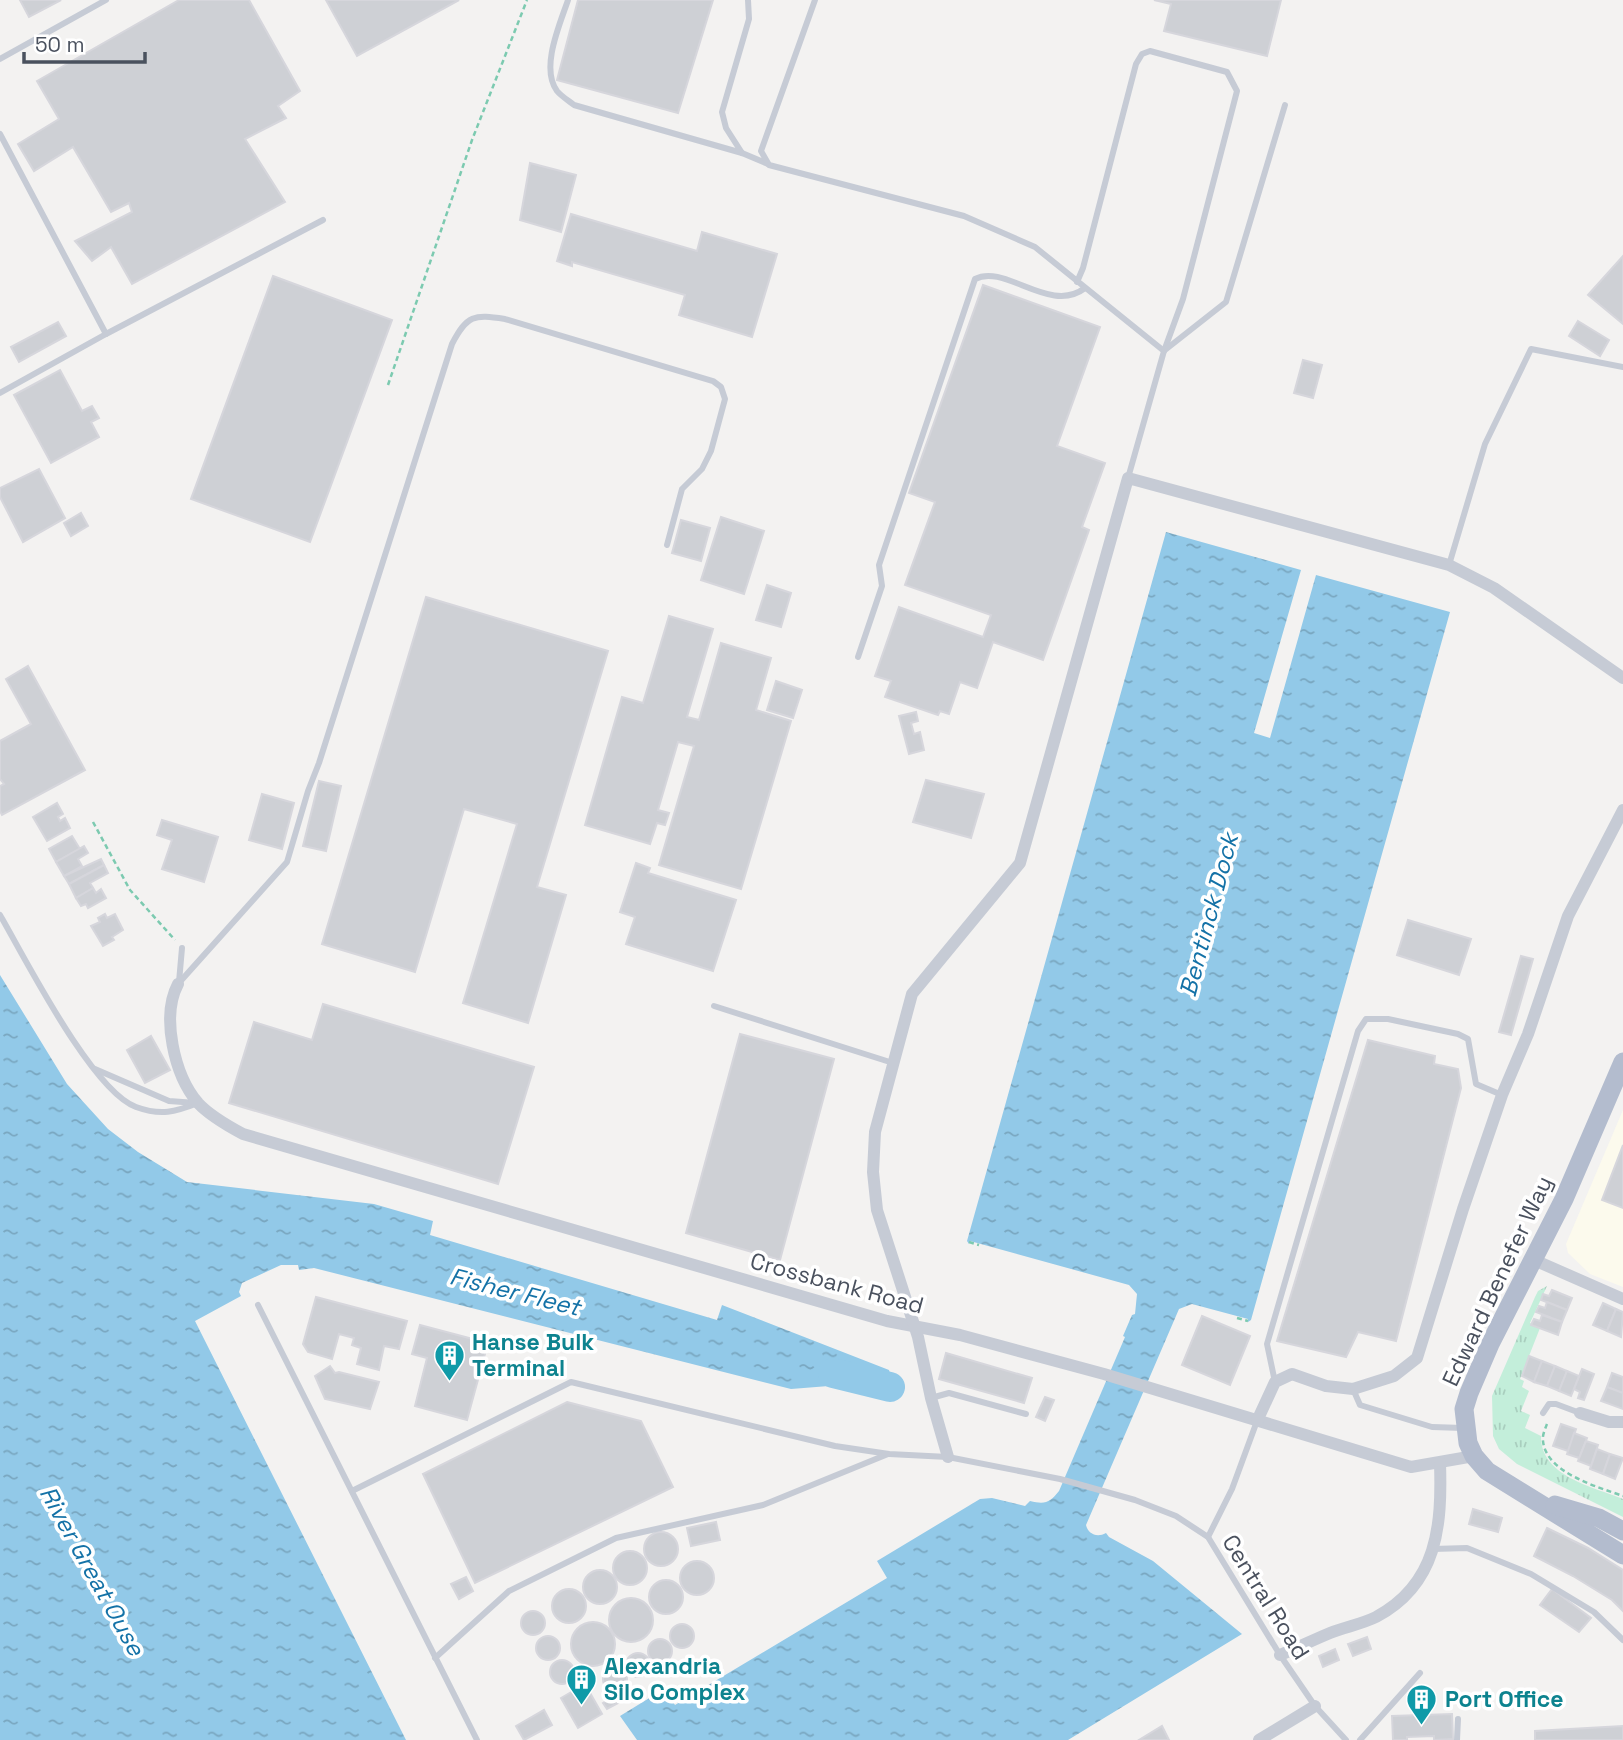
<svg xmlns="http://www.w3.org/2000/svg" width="1623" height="1740" font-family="'Space Grotesk',sans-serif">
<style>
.commercial{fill:#fcfaed}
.grass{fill:url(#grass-tufts)}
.water{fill:url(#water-ripples)}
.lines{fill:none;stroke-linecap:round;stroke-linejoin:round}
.river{stroke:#92c9e8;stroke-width:30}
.building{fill:#ced0d5;stroke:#d6d6dc;stroke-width:2}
.path{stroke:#7ccab0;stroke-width:2.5;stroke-dasharray:5 3.5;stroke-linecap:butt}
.lane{stroke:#c6cbd5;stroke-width:6}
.street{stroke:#c6cbd5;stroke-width:12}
.primary{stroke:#b3bcce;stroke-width:19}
.labels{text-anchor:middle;stroke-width:7;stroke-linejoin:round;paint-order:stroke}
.street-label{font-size:23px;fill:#4a515e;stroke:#fff}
.culture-label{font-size:23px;font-weight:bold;fill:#0d838f;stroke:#fff;text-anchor:start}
.water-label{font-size:24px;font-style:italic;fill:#1472a7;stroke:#fff}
</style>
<defs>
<pattern id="grass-tufts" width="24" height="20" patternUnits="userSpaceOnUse" patternTransform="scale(1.75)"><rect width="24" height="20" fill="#c3eeda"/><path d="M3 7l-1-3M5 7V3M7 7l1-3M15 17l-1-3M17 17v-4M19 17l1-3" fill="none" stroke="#a9cebe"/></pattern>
<pattern id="water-ripples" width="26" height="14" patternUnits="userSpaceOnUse" patternTransform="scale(1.75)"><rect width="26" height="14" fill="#92c9e8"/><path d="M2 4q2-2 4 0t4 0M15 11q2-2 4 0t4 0" fill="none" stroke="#79a6bf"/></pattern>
</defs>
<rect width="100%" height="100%" fill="#f3f2f1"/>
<path class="commercial" d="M1623 1110V1287L1590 1274 1568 1253 1566 1244Z"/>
<path class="grass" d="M1547 1286 1530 1323 1540 1328 1520 1379 1524 1381 1522 1387 1529 1391 1521 1411 1530 1415 1525 1428 1541 1436C1540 1476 1593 1487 1623 1499V1517L1517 1464 1499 1449 1493 1436 1492 1396 1535 1297 1538 1291Z"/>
<g class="water">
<path d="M1166 532 1301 570 1254 733 1270 738 1316 575 1450 612 1251 1320 1248 1322V1319L1192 1304 1179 1309 1086 1525C1088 1534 1097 1538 1106 1533L1109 1537 1153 1561 1242 1634 1068 1740H637L620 1716 664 1689 675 1705 887 1578 877 1561 980 1499 992 1498 1025 1506 1030 1501C1046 1505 1050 1502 1059 1491L1125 1337 1123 1336 1132 1315 1135 1314 1137 1294 1129 1285 970 1241 969 1244 967 1241Z"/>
<path d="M0 975 67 1084 108 1129 138 1152 187 1182 374 1204 433 1221 430 1235 717 1320 722 1305 889 1370 892 1381 791 1389 314 1268 299 1270 298 1265H281L242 1283 239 1292 241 1296 195 1321 406 1740H0Z"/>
</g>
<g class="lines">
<path class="river" d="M833 1373 890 1387"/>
</g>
<g class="building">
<path d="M20 0H61L29 17Z"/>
<path d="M179 0H249L300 91 278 106 286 118 245 139 285 202 132 284 111 247 92 261 75 241 132 212 129 203 111 212 73 147 34 171 18 144 59 119 37 81Z"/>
<path d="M326 0H459L357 56Z"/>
<path d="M578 0H713L678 113 557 80Z"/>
<path d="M1154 0H1281L1267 56 1164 31 1171 4Z"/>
<path d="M530 163 576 175 561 232 520 220Z"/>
<path d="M571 214 697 251 702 232 777 254 752 337 679 315 685 295 572 262V266L557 261Z"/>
<path d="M1623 256V324L1588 295Z"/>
<path d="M273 276 392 320 310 542 191 499Z"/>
<path d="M983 285 1100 327 1057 446 1105 463 1082 527 1089 530 1043 660 993 642 977 688 960 682 949 714 940 711 938 715 885 697 891 681 875 676 899 607 983 637 991 615 905 585 935 502 909 493Z"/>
<path d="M1578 321 1609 340 1600 356 1569 336Z"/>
<path d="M58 322 66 336 19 362 11 347Z"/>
<path d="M1303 360 1322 365 1313 398 1294 393Z"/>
<path d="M60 370 82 411 92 406 99 418 91 422 99 437 51 463 14 395Z"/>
<path d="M39 469 65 518 23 542 0 497V488Z"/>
<path d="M81 513 88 526 71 536 64 523Z"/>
<path d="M721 517 764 531 744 594 701 580Z"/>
<path d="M681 520 710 528 701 561 672 553Z"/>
<path d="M767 585 791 593 781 627 756 620Z"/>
<path d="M426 597 608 651 537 887 566 895 528 1023 463 1003 517 824 464 809 415 972 322 944Z"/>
<path d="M669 616 713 629 687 717 699 720 721 643 771 658 756 710 791 721 741 889 659 865 694 746 678 742 658 810 669 813 665 825 657 823 650 844 585 825 622 697 643 703Z"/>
<path d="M28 666 85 770 2 815 0 811V786L4 784 0 779V741L31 724 6 679Z"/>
<path d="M776 681 802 690 793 718 767 710Z"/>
<path d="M916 712 918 721 911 723 914 734 920 732 924 750 909 754 899 716Z"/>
<path d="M926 780 984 794 971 838 913 822Z"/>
<path d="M319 781 341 786 326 851 303 846Z"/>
<path d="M262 794 294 803 282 849 249 840Z"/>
<path d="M57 803 63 814 58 817 60 821 65 818 70 828 47 841 33 817Z"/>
<path d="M162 820 218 837 204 882 162 869 172 840 157 835Z"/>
<path d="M72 836 80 849 56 862 49 849Z"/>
<path d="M84 846 88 853 78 859 82 866 64 876 56 862Z"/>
<path d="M101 859 104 865 69 884 64 876Z"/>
<path d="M636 863 650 868 648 873 736 900 713 971 626 944 635 917 620 912Z"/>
<path d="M104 865 108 873 90 883 93 888 76 898 69 884Z"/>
<path d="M93 888 96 893 101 889 106 898 88 908 86 904 81 906 76 898Z"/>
<path d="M105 914 107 918 115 914 123 930 112 937 114 940 103 946 91 926 100 922 98 918Z"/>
<path d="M1408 920 1471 939 1459 975 1397 955Z"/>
<path d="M1521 956 1533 959 1511 1035 1499 1032Z"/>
<path d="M323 1004 534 1067 498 1184 229 1103 254 1022 312 1040Z"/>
<path d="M740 1034 834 1059 780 1260 686 1233Z"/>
<path d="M151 1036 170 1070 145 1083 127 1050Z"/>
<path d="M1368 1040 1435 1056 1434 1064 1458 1069 1461 1088 1396 1341 1358 1332 1346 1357 1277 1341Z"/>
<path d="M1623 1145V1208L1602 1200Z"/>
<path d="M1552 1290 1572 1298 1567 1310 1541 1300 1543 1294 1549 1296Z"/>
<path d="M316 1297 407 1321 399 1349 384 1346 379 1370 357 1364 361 1348 352 1345 354 1338 339 1334 332 1359 308 1352 303 1344Z"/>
<path d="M1547 1302 1567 1310 1562 1322 1536 1312 1539 1306 1545 1308Z"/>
<path d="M1603 1303 1616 1309 1607 1331 1593 1325Z"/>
<path d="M1616 1309 1623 1312 1621 1337 1607 1331Z"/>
<path d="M1542 1315 1562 1322 1558 1335 1531 1325 1534 1319 1540 1321Z"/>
<path d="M1202 1316 1250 1336 1230 1385 1182 1365Z"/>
<path d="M420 1325 488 1343 467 1420 415 1406 427 1358 412 1354Z"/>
<path d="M946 1353 1032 1378 1024 1403 939 1379Z"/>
<path d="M1529 1356 1542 1361 1534 1382 1522 1376Z"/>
<path d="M1542 1361 1555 1366 1547 1386 1534 1382Z"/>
<path d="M330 1366 335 1373 339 1372 379 1382 370 1409 325 1399 315 1376Z"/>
<path d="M1555 1366 1567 1371 1559 1391 1547 1386Z"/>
<path d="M1582 1369 1594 1374 1584 1400 1578 1398 1580 1392 1574 1389Z"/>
<path d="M1567 1371 1579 1376 1571 1396 1559 1391Z"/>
<path d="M1612 1373 1623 1377V1393L1607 1387Z"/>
<path d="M1607 1387 1623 1393V1409L1601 1401Z"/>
<path d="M1045 1397 1054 1400 1045 1421 1036 1417Z"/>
<path d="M567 1402 641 1421 673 1487 475 1583 423 1474Z"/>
<path d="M1561 1424 1576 1429 1568 1451 1553 1446Z"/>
<path d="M1574 1433 1587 1438 1579 1458 1567 1454Z"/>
<path d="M1586 1441 1598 1445 1591 1466 1578 1461Z"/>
<path d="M1597 1449 1610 1454 1603 1474 1590 1469Z"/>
<path d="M1610 1454 1623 1458 1615 1479 1603 1474Z"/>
<path d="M1473 1509 1502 1518 1498 1532 1469 1524Z"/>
<path d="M716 1522 720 1540 691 1546 687 1528Z"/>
<path d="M1547 1528 1588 1548 1623 1570V1611L1612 1600 1573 1576 1534 1556Z"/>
<circle cx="661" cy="1549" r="17"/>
<circle cx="630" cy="1568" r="17"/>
<circle cx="697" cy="1578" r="17"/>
<circle cx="600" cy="1587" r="17"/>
<path d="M466 1577 473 1591 459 1599 451 1584Z"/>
<circle cx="666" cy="1597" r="17"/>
<circle cx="569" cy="1606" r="17"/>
<path d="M1552 1589 1591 1618 1579 1632 1540 1605Z"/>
<circle cx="631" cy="1620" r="22"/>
<circle cx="533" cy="1623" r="12"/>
<circle cx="593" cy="1644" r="22"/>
<circle cx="682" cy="1636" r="12"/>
<circle cx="548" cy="1648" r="12"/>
<path d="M1367 1637 1371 1649 1353 1656 1348 1644Z"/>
<circle cx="660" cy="1651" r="12"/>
<path d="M1335 1649 1339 1660 1323 1667 1319 1656Z"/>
<circle cx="638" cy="1665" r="12"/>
<circle cx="562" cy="1672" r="12"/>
<circle cx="615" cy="1679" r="12"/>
<path d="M585 1684 602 1714 578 1728 561 1698Z"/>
<path d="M614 1696 618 1703 607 1709 603 1703Z"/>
<path d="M544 1710 552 1725 524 1740 516 1726Z"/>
<path d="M1452 1714 1453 1739 1434 1740V1736L1407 1737V1740H1393L1392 1716Z"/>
<path d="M1162 1726 1169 1740H1139Z"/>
<path d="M1623 1726V1740H1535V1731Z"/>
</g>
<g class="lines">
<g class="path">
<path d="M388 385 472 140 527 0"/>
<path d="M93 822 130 890 175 940"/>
<path d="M969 1242 979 1245"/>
<path d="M1237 1318 1248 1321"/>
<path d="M1547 1424C1545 1429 1542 1436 1543 1441 1546 1473 1598 1487 1623 1496"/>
</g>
<g class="lane">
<path d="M568 0C560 24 540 68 557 91 561 96 569 101 574 105L742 153 768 164"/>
<path d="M815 0 761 151 769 165 964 216 1035 247 1164 351 1128 478"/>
<path d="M0 59 106 0"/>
<path d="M0 134 106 334"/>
<path d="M742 153 726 128 722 112 749 19 748 0"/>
<path d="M1077 282 1083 268 1136 64 1142 54 1150 51 1227 72 1237 91 1183 299 1164 351"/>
<path d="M1165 350 1226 302 1285 105"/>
<path d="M0 393 106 334 323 220"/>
<path d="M1449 565 1485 444 1531 349 1623 367"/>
<path d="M858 657 882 586 879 565 975 279C1005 263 1050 315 1085 288"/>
<path d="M0 915C25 958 92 1091 136 1107 161 1116 175 1112 198 1103"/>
<path d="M179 982 182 948"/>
<path d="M178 984 287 862 308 791 319 763 452 344C467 315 474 314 505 319L713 381 721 387 725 399 711 451 702 469 682 489 667 545"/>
<path d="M714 1006 893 1063"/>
<path d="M95 1069 169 1101 196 1103"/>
<path d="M258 1305 477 1740"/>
<path d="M1275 1382 1267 1344 1358 1031 1366 1019H1388L1458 1034 1468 1039 1476 1084 1502 1095"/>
<path d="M1353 1389 1360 1405 1432 1427 1463 1428"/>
<path d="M931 1398 949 1393 1026 1414"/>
<path d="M1543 1413 1549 1404H1556L1580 1413"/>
<path d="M352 1491 571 1382 835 1446 889 1454 948 1457 1060 1479 1135 1500 1176 1516 1208 1537 1280 1655 1315 1706 1346 1740"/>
<path d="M1208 1537 1232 1489 1257 1421"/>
<path d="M1433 1549 1467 1548 1531 1574 1594 1612 1623 1640"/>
<path d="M435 1658 509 1591 616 1538 763 1505 888 1454"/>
<path d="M1360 1740 1420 1673"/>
<path d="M1457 1740 1458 1719"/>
</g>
<g class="street">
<path d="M178 984C161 1016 174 1075 198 1103 210 1116 228 1126 243 1134L887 1321 960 1335 1104 1374 1411 1467 1474 1456"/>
<path d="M1534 1260 1623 1299"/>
<path d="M1580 1413 1609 1422H1623"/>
<path d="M1257 1421 1275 1382 1292 1374 1326 1386 1353 1389 1394 1376 1417 1358 1463 1209 1502 1095 1528 1034 1568 916 1623 810"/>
<path d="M948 1457 931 1398 918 1337 877 1210 873 1172 875 1132 912 994 1020 863 1128 478 1449 565 1494 588 1623 678"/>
<path d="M1280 1655C1297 1648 1313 1640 1330 1633 1345 1627 1362 1624 1376 1617 1438 1584 1442 1525 1440 1463"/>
<path d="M1259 1740 1315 1706"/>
</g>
<g class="primary">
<path d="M1623 1062 1564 1199 1490 1344 1469 1393 1464 1409 1468 1443 1474 1456 1487 1471 1623 1555"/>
<path d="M1555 1505 1599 1518 1623 1531"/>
</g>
</g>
<defs>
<symbol id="building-pin" viewBox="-11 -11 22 30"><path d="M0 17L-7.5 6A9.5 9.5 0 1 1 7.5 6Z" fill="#0f9aa8" stroke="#fff"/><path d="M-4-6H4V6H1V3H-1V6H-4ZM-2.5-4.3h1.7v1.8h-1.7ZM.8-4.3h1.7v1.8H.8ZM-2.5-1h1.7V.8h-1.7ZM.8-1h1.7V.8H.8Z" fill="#fff"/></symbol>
</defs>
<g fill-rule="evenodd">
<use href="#building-pin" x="432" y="1338" width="35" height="47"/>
<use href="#building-pin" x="564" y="1662" width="35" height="47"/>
<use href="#building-pin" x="1404" y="1682" width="35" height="47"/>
</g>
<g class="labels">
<g class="street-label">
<text transform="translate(1497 1281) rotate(-65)" y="8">Edward Benefer Way</text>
<text transform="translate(837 1283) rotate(15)" y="8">Crossbank Road</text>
<text transform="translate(1266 1597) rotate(58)" y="8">Central Road</text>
</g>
<g class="culture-label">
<text x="472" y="1350">Hanse Bulk<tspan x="472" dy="26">Terminal</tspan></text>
<text x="604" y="1674">Alexandria<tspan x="604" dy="26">Silo Complex</tspan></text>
<text x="1445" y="1707">Port Office</text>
</g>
<g class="water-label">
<text transform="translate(1209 915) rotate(-75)" y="8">Bentinck Dock</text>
<text transform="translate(515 1292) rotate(14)" y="8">Fisher Fleet</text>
<text transform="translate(92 1571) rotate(61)" y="8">River Great Ouse</text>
</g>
</g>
<path d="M24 52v10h121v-10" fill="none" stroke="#4a515e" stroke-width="3.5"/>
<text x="35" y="52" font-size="21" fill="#4a515e" stroke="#ffffff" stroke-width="5" paint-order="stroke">50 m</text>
</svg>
